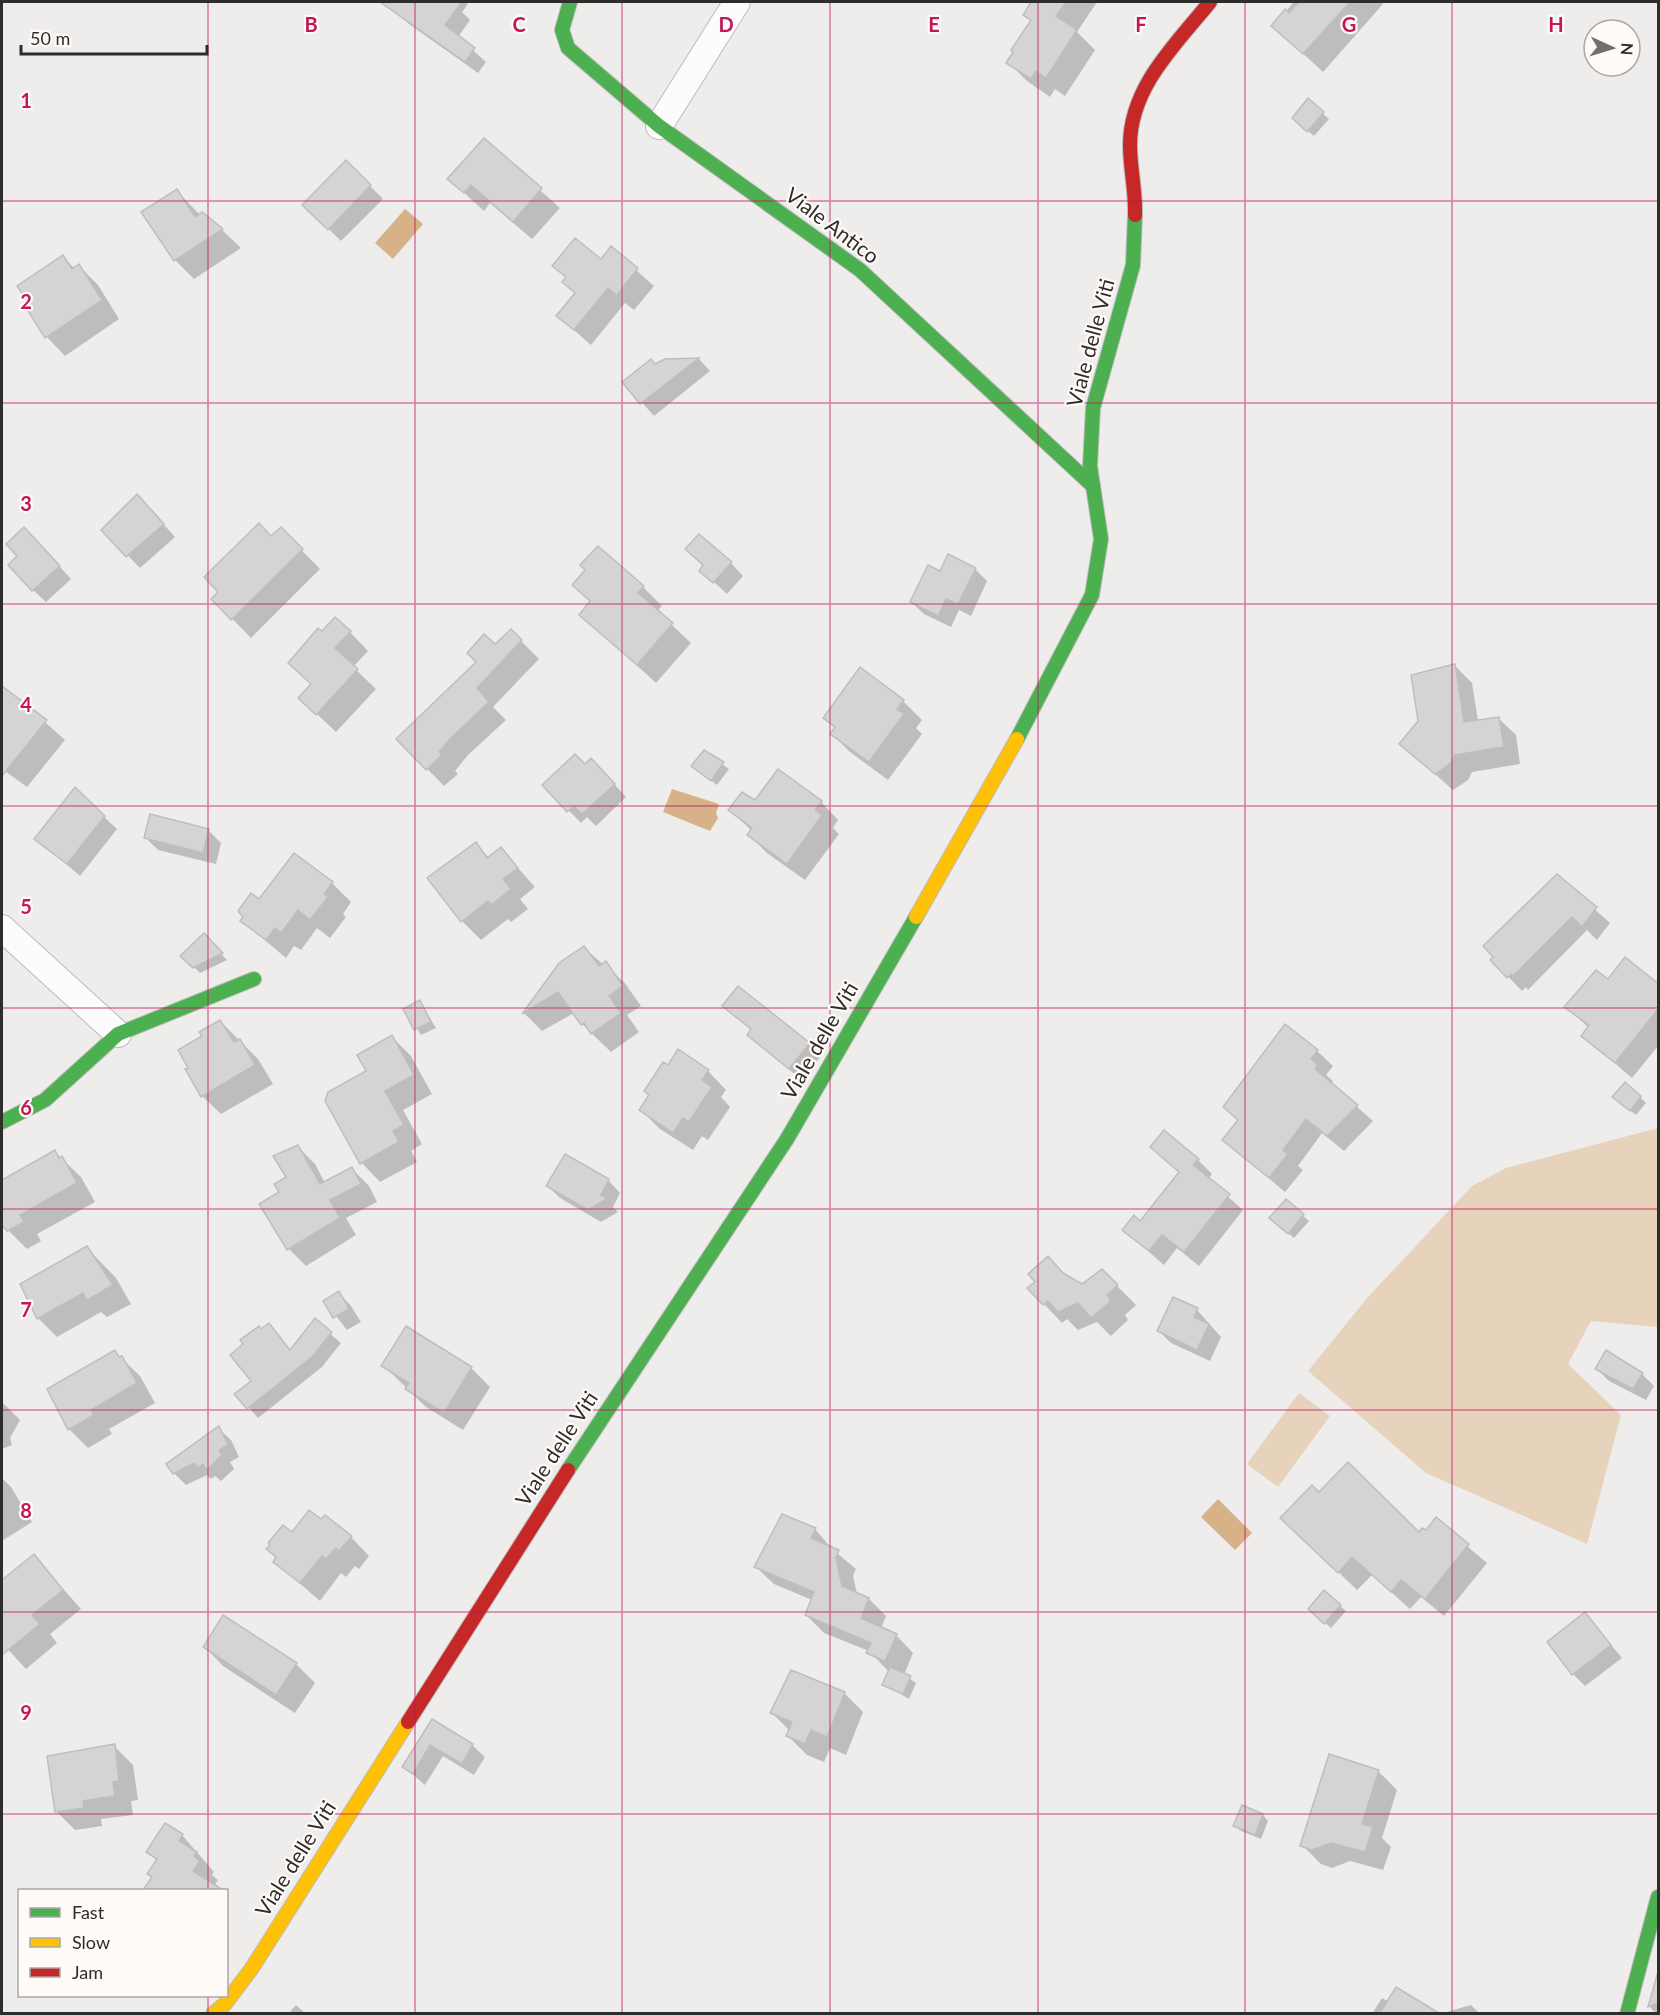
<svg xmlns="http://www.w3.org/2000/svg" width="1660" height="2015" font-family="Lato,sans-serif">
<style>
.green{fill:#e7d2bc}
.water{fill:#d7b289}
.shadow{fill:#0003}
.building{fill:#d5d4d3;stroke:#bfbebd;stroke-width:1.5}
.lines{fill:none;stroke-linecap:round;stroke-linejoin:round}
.street-casing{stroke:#bdbcbb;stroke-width:28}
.fast-casing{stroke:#bdbcbb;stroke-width:16}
.slow-casing{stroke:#bdbcbb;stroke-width:16}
.jam-casing{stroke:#bdbcbb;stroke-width:16}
.street{stroke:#fcfcfc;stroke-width:26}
.fast{stroke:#4caf50;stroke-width:14}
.slow{stroke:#ffc107;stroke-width:14}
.jam{stroke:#c62828;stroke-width:14}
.grid{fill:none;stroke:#c2185b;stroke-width:1.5;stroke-opacity:0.55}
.labels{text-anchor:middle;stroke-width:4.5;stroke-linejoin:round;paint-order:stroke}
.street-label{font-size:21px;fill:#2e2d2c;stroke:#fdfaf8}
.grid-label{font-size:20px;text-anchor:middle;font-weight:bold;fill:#c2185b;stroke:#fdfaf8;stroke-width:4.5;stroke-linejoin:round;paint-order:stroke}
</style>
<rect width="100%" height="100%" fill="#eeedec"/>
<g class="green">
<path d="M1658 1128V1327L1591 1321 1568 1364 1621 1415 1587 1544 1426 1473 1308 1371 1368 1297 1472 1186 1506 1168Z"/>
<path d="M1299 1393 1330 1416 1278 1487 1247 1464Z"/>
</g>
<g class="water">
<path d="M405 209 423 224 393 259 375 243Z"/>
<path d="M672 789 719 804 716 813 718 818 710 831 663 812Z"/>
<path d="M1218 1499 1252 1533 1235 1550 1201 1517Z"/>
</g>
<g class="shadow">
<path d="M404 2H465L468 4 462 12 470 20 458 37 486 62 478 73 409 24 397 12Z"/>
<path d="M1035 2H1097L1077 32 1095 50 1065 96 1055 89 1050 97 1027 81 1008 62 1032 21 1026 15Z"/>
<path d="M1294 2H1381L1383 4 1323 72 1273 26Z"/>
<path d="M1308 101 1329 119 1314 136 1299 124Z"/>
<path d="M484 140 560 208 532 239 490 203 484 211 449 179Z"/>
<path d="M346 162 383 199 341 241 304 205Z"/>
<path d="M177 191 200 215 202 214 222 230 241 248 194 279 175 260Z"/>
<path d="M611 248 654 286 634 310 625 303 591 345 558 316 576 294 567 279 554 266 601 261Z"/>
<path d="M63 257 75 269 79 266 98 285 119 319 65 356 47 337 25 304Z"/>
<path d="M699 359 710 371 654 416 624 382 665 360Z"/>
<path d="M149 508 175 537 140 568 103 530Z"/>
<path d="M281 529 320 569 251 638 213 599Z"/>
<path d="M37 542 71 579 46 602 33 590Z"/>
<path d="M731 563 743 576 727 594 701 570Z"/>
<path d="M975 569 987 581 971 616 959 610 951 627 924 614 911 602 941 573Z"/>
<path d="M574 585 643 587 662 606 657 611 691 643 656 683 581 614 591 602Z"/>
<path d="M511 631 539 659 493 707 506 720 468 755 455 771 458 774 444 786 398 739Z"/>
<path d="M350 632 368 651 353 667 376 689 336 732 300 698 312 685 290 663 322 633Z"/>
<path d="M1455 666 1472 683 1478 721 1498 718 1516 735 1520 764 1472 772 1468 780 1453 790 1401 744 1419 721Z"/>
<path d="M7 692 26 705 65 740 27 787 2 769V699Z"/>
<path d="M903 701 922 720 916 728 922 734 888 780 850 752 832 734 835 729 825 718Z"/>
<path d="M705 752 729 769 717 785 699 771Z"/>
<path d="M585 766 604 773 626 797 596 826 587 817 581 823 544 785Z"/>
<path d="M755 802H821L838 820 833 828 839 834 805 880 767 853 749 835 752 831 730 810Z"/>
<path d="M104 817 117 829 80 876 36 838Z"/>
<path d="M208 830 221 843 216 864 158 850 146 838Z"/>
<path d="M476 844 489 858 501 849 535 887 520 899 528 909 511 922 508 919 481 940 462 921Z"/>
<path d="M294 855 332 883 351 902 343 914 346 917 330 938 317 928 301 950 294 946 286 958 242 921Z"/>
<path d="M1557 876 1610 923 1597 940 1587 930 1528 990 1526 987 1522 991 1492 960Z"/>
<path d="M204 936 227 960 200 973 183 956Z"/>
<path d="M584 948 624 982 641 1006 627 1015 639 1032 611 1052 582 1024 574 1013 542 1031 524 1013 560 964Z"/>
<path d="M1608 981 1658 986V1046L1632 1078 1583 1036 1589 1028 1566 1007Z"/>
<path d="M420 1002 436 1028 421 1035 405 1009Z"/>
<path d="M724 1006 809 1044 821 1056 802 1080 761 1047 749 1035 752 1031Z"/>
<path d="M220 1021 258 1059 273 1084 221 1114 202 1096 190 1068 204 1036Z"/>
<path d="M392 1037 411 1056 432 1094 403 1110 422 1144 411 1151 417 1162 380 1182 362 1163 327 1101 368 1071Z"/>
<path d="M1317 1051 1333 1066 1326 1075 1333 1081 1331 1084 1373 1121 1344 1151 1322 1133 1298 1166 1303 1170 1285 1192 1224 1140 1239 1121 1225 1107Z"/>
<path d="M668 1067 708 1071 726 1090 721 1097 730 1107 708 1140 702 1136 693 1150 660 1129 641 1110Z"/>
<path d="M1640 1097 1646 1103 1636 1115 1620 1102Z"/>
<path d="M298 1147 315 1164 325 1183 352 1169 369 1186 377 1202 346 1218 356 1235 306 1266 289 1249 261 1204 281 1192Z"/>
<path d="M1152 1147 1198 1160 1212 1174 1208 1179 1243 1210 1199 1266 1177 1248 1164 1265 1124 1230 1141 1223 1180 1173Z"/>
<path d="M55 1152 81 1177 95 1202 37 1234 41 1241 27 1249 8 1230 2 1218V1184Z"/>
<path d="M608 1180 620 1193 613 1207 618 1212 601 1222 560 1198 548 1186Z"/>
<path d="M1286 1201 1309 1221 1294 1238 1277 1224Z"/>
<path d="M87 1248 116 1278 131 1304 107 1317 101 1312 57 1337 38 1318Z"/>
<path d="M1102 1271 1136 1305 1125 1315 1128 1320 1111 1336 1097 1322 1078 1330 1067 1319 1062 1323 1044 1304 1066 1276 1082 1286Z"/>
<path d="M339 1293 351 1306 361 1322 347 1330 325 1302Z"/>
<path d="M1197 1310 1221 1337 1210 1361 1171 1343 1159 1331Z"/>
<path d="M315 1321 341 1343 322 1367 258 1418 237 1394 253 1381 245 1345 269 1325 291 1351Z"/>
<path d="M115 1352 140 1376 155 1403 109 1429 112 1434 88 1448 69 1429Z"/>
<path d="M383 1365 471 1368 490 1387 463 1430 426 1407Z"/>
<path d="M1597 1369 1642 1374 1654 1386 1646 1400 1609 1381Z"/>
<path d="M2 1402 20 1420 10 1438 12 1445 2 1449Z"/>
<path d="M218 1428 231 1440 239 1457 230 1462 234 1469 221 1481 215 1476 211 1479 207 1475 186 1485 174 1473Z"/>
<path d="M2 1478 11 1487 32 1522 2 1541Z"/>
<path d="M1319 1494 1419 1534 1426 1532 1436 1520 1487 1563 1444 1616 1421 1597 1410 1609 1372 1575 1357 1590 1301 1536Z"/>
<path d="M815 1529 832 1549 856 1569 853 1576 857 1594 869 1599 886 1616 881 1629 896 1635 913 1653 904 1675 916 1683 909 1699 884 1684 889 1672 869 1651 824 1633 806 1615 812 1600 774 1584 756 1567Z"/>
<path d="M292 1534 351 1537 369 1556 359 1569 355 1566 346 1577 341 1573 320 1601 275 1562 277 1559 268 1549Z"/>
<path d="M34 1556 81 1609 50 1634 57 1643 26 1669 2 1643V1599L26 1580Z"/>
<path d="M1340 1606 1346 1611 1331 1628 1316 1615Z"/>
<path d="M1585 1614 1622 1658 1585 1686 1573 1674Z"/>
<path d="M205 1647 296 1664 315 1683 295 1713 223 1666Z"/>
<path d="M844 1693 863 1712 846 1755 830 1748 824 1762 807 1755 788 1736 790 1731 772 1713Z"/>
<path d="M433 1721 472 1745 485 1757 474 1775 443 1756 425 1785 404 1767Z"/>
<path d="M114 1746 133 1765 138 1800 131 1801 133 1815 101 1819 102 1826 75 1830 56 1811Z"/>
<path d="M1378 1771 1397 1790 1382 1838 1391 1847 1383 1870 1350 1861 1332 1868 1321 1864 1302 1845Z"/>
<path d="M1263 1815 1268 1821 1261 1839 1241 1831 1235 1826Z"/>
<path d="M182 1835 214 1872 212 1875 218 1880 213 1888 215 1890H144L153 1877 157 1861 148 1852Z"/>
<path d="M1658 1974V2014H1656L1650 2007Z"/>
<path d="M1397 1990 1436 2014H1372L1382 1998 1389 2002Z"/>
<path d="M296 2005 306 2014H288Z"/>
<path d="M1471 2005 1480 2014H1439Z"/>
</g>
<g class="building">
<path d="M380 2H462L445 25 475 48 465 62Z"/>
<path d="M1031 2H1066L1056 16 1077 30 1046 78 1036 71 1031 79 1006 63 1013 52 1011 50 1031 20 1023 15Z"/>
<path d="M1299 2H1350L1303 54 1271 26 1285 9 1289 13Z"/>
<path d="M1308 98 1324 112 1307 132 1292 118Z"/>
<path d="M484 138 542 188 513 222 471 185 464 193 447 179Z"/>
<path d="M346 160 371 185 328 230 302 205Z"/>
<path d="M177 189 195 217 202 212 223 229 174 261 141 212Z"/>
<path d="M575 238 601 259 611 246 638 268 617 295 608 288 574 330 556 316 575 293 562 282 566 277 552 266Z"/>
<path d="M63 255 72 269 79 264 102 300 45 338 23 303 27 301 17 286Z"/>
<path d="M699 358 640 404 622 382 651 359 655 364 665 359Z"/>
<path d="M137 494 164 524 126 557 101 530Z"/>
<path d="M259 523 271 536 281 527 303 549 231 620 211 599 218 592 204 577Z"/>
<path d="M24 527 60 566 32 591 8 565 17 556 6 544Z"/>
<path d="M699 534 732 562 713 583 699 571 703 565 685 549Z"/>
<path d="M598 546 644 586 638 593 673 623 637 665 579 615 590 601 572 585 585 570 580 565Z"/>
<path d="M948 554 976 568 958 604 946 599 938 616 910 602 928 565 940 571Z"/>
<path d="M335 617 351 631 335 648 358 669 316 715 298 698 311 684 288 663 318 628 322 631Z"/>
<path d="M511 629 522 640 477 688 489 702 451 738 439 752 442 755 426 770 396 739 476 662 467 653 484 634 495 644Z"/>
<path d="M1455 664 1464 722 1499 717 1504 747 1455 755 1451 763 1435 774 1399 744 1418 721 1411 675Z"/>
<path d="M860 667 904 700 897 709 904 714 869 762 830 734 835 727 823 718Z"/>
<path d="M2 686 47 720 2 776Z"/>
<path d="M704 750 724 762 711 781 691 766Z"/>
<path d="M575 754 585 764 591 758 615 784 582 814 574 806 567 812 542 785Z"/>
<path d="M778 769 822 801 815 810 822 815 787 864 747 835 752 828 728 810 742 792 755 800Z"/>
<path d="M75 787 105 816 67 864 34 839Z"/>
<path d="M150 814 209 829 203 853 144 838Z"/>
<path d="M476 842 487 858 501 847 518 868 503 879 511 889 491 905 488 901 461 922 427 878Z"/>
<path d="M294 853 333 882 324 894 328 897 310 920 298 910 281 933 275 928 266 940 240 921 243 917 238 911 251 893 259 899Z"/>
<path d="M1557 874 1597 907 1582 927 1572 917 1513 976 1511 974 1507 978 1490 960 1493 957 1483 946Z"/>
<path d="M204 933 223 953 193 968 180 956Z"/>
<path d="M584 946 599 966 606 961 623 986 609 996 621 1013 591 1034 584 1023 581 1025 558 992 522 1014 559 963Z"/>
<path d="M1625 957 1659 984V1008L1615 1063 1581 1036 1589 1025 1564 1007 1596 970 1608 979Z"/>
<path d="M738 986 810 1043 789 1069 747 1035 751 1029 722 1006Z"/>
<path d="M420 1000 431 1022 414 1030 403 1009Z"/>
<path d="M220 1020 234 1042 240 1039 255 1065 201 1097 185 1069 188 1068 178 1050 202 1036 199 1032Z"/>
<path d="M1285 1024 1318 1050 1311 1059 1318 1065 1315 1069 1358 1105 1327 1136 1306 1119 1283 1150 1288 1154 1269 1178 1222 1140 1238 1120 1223 1107Z"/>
<path d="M392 1035 414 1075 385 1091 404 1125 393 1131 399 1142 360 1164 325 1101 328 1092 366 1071 357 1055Z"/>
<path d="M678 1049 709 1070 702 1080 712 1087 689 1122 683 1118 673 1133 639 1110 649 1095 644 1091 663 1062 668 1065Z"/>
<path d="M1625 1082 1641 1096 1630 1111 1612 1097Z"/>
<path d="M1164 1130 1199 1159 1193 1165 1230 1194 1184 1252 1162 1235 1149 1251 1122 1230 1134 1215 1140 1221 1179 1172 1150 1147Z"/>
<path d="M298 1145 320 1184 352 1167 361 1184 330 1200 340 1218 287 1250 259 1204 279 1192 274 1184 286 1177 273 1156Z"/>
<path d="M55 1150 59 1158 62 1156 77 1183 20 1215 24 1222 7 1231 2 1225V1180Z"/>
<path d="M565 1154 609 1179 601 1195 607 1199 588 1210 546 1186Z"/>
<path d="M1286 1199 1304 1214 1288 1234 1269 1218Z"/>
<path d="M87 1246 113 1285 87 1300 83 1293 37 1319 20 1284Z"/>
<path d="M1048 1256 1063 1273 1082 1284 1102 1269 1118 1285 1107 1295 1111 1301 1091 1318 1078 1303 1058 1312 1048 1301 1043 1305 1027 1288 1035 1282 1028 1274Z"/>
<path d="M339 1291 349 1309 333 1318 323 1301Z"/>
<path d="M1173 1297 1198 1308 1194 1317 1209 1324 1197 1350 1157 1331Z"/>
<path d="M315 1318 332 1332 312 1357 247 1409 234 1394 251 1381 230 1355 243 1344 240 1340 259 1326 261 1329 269 1323 290 1350Z"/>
<path d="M406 1326 472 1367 444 1413 405 1389 409 1383 381 1366Z"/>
<path d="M115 1350 119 1357 122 1356 137 1383 91 1410 94 1415 68 1430 47 1389Z"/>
<path d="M1606 1350 1643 1373 1633 1389 1595 1369Z"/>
<path d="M219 1426 228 1445 219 1450 222 1455 207 1470 203 1464 198 1468 194 1463 173 1474 166 1464Z"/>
<path d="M1348 1462 1419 1532 1422 1528 1426 1530 1436 1517 1469 1544 1425 1599 1401 1580 1391 1592 1352 1557 1338 1573 1280 1518 1312 1485 1319 1492Z"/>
<path d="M309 1510 321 1519 325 1515 352 1536 339 1551 336 1548 326 1559 322 1556 300 1583 273 1562 276 1557 266 1549 270 1545 268 1543 283 1525 292 1532Z"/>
<path d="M782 1514 816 1528 811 1538 839 1550 836 1558 842 1586 869 1598 861 1618 897 1634 885 1661 866 1653 871 1643 805 1615 814 1592 754 1567Z"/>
<path d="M34 1554 63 1590 32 1615 40 1624 2 1655V1580Z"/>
<path d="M1324 1590 1341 1605 1324 1624 1308 1609Z"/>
<path d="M1585 1612 1611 1645 1572 1675 1547 1642Z"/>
<path d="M223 1615 297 1663 276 1695 203 1647Z"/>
<path d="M890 1667 911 1676 903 1694 882 1685Z"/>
<path d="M791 1670 845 1692 827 1737 811 1730 805 1744 786 1736 792 1722 770 1713Z"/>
<path d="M432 1719 473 1744 462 1764 430 1745 413 1774 402 1767Z"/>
<path d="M115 1744 119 1781 113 1782 115 1796 83 1801 84 1808 55 1812 47 1756Z"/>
<path d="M1329 1754 1379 1770 1362 1824 1373 1827 1365 1852 1331 1843 1312 1850 1300 1846Z"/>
<path d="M1242 1805 1263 1814 1255 1835 1233 1826Z"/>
<path d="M165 1823 183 1834 179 1841 197 1852 194 1856 200 1861 193 1871 223 1890H143L152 1877 147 1874 157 1859 146 1852Z"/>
<path d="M1659 1968V2002L1648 2007Z"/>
<path d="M1396 1987 1439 2013H1380Z"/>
</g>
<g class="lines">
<defs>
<g id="street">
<path d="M659 126 737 2"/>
<path d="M2 928 118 1034"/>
</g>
<g id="fast">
<path d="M570 2 562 30 568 48 659 126 860 270 1093 486"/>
<path d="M1017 739 1092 595 1101 539 1090 466 1093 408 1133 265 1135 215"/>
<path d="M2 1122 45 1100 118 1034 254 979"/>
<path d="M568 1470 787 1139 916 917"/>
<path d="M1627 2014 1658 1897"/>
</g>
<g id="slow">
<path d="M916 917 1017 739"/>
<path d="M213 2014 225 2004 252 1968 408 1722"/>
</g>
<g id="jam">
<path d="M1135 215C1136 192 1130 169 1130 145 1130 87 1176 44 1210 2"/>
<path d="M408 1722 568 1470"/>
</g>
</defs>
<use href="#street" class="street-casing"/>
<use href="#fast" class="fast-casing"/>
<use href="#slow" class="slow-casing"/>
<use href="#jam" class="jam-casing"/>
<use href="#street" class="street"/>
<use href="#fast" class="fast"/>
<use href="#slow" class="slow"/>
<use href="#jam" class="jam"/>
</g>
<path class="grid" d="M208 2V1890M415 2V2014M622 2V2014M830 2V2014M1038 2V2014M1245 2V2014M1452 2V2014M2 201H1658M2 403H1658M2 604H1658M2 806H1658M2 1008H1658M2 1209H1658M2 1410H1658M2 1612H1658M2 1814H1658M208 1996V2014"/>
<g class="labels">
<g class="street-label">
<text transform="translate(832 226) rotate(37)" y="7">Viale Antico</text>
<text transform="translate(1091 343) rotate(-75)" y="7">Viale delle Viti</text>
<text transform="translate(820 1041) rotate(-60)" y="7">Viale delle Viti</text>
<text transform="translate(557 1449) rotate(-57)" y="7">Viale delle Viti</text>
<text transform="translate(296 1859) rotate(-58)" y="7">Viale delle Viti</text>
</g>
</g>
<g class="grid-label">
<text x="311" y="32">B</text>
<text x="519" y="32">C</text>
<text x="726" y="32">D</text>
<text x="934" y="32">E</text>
<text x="1141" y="32">F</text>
<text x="1349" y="32">G</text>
<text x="1556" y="32">H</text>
<text x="26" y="108">1</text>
<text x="26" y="309">2</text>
<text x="26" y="511">3</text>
<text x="26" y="712">4</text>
<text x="26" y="914">5</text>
<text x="26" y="1115">6</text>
<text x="26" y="1317">7</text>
<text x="26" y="1518">8</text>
<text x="26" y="1720">9</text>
</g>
<rect width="1660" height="2015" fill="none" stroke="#2e2d2c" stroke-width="6"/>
<rect x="18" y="1889" width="210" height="108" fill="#fdfaf8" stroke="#aaa8a6" stroke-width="1.5"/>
<rect x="30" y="1908" width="30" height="9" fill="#4caf50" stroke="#aaa8a6" stroke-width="1.5"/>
<text x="72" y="1919" font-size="18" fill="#2e2d2c">Fast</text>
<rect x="30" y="1938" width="30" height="9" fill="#ffc107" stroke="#aaa8a6" stroke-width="1.5"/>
<text x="72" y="1949" font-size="18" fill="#2e2d2c">Slow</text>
<rect x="30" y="1968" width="30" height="9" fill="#c62828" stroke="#aaa8a6" stroke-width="1.5"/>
<text x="72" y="1979" font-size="18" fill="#2e2d2c">Jam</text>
<g transform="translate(1612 48) rotate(94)"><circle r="28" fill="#fdfaf8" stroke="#aaa8a6" stroke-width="1.5"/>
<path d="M0-4.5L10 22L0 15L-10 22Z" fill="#71706f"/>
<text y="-9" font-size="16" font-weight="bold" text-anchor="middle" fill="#2e2d2c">N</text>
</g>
<path d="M21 45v9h186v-9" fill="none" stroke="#2e2d2c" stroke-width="3"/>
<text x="30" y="45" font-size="18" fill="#2e2d2c" stroke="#fdfaf8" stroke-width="4.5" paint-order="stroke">50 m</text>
</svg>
